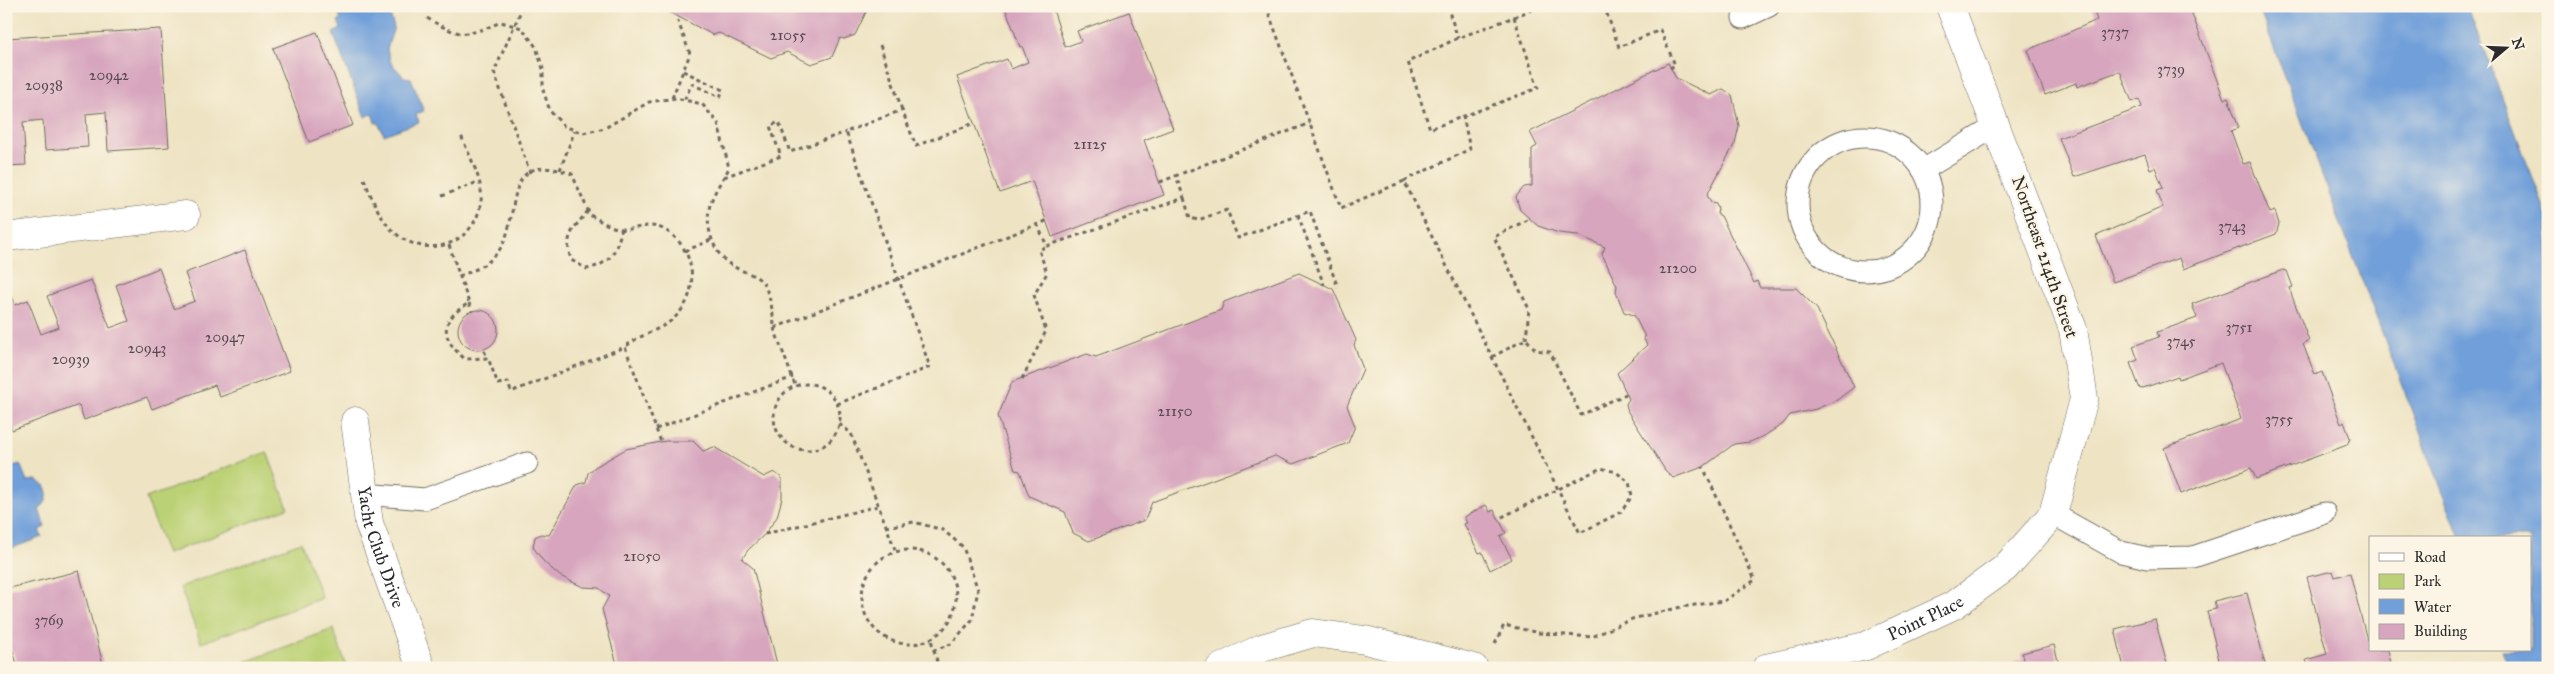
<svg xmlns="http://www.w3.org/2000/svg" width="2554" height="674" font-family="'IM FELL Great Primer',serif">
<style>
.green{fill:#bbd175;stroke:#737e50}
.water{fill:#709fd9;stroke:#4e6582}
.building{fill:#d7a5be}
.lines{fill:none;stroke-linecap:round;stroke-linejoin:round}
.lane-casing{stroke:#6f6b60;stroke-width:23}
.street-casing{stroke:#6f6b60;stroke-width:29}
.path{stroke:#6f6b60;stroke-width:3;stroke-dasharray:4 4;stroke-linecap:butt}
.lane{stroke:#fff;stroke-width:21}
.street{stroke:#fff;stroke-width:28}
.labels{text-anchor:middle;stroke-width:4.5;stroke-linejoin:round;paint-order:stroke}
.number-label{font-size:15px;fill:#564a50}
.street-label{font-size:18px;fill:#2b2b2b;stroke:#fcf5e5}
</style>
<rect width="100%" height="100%" fill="#fcf5e5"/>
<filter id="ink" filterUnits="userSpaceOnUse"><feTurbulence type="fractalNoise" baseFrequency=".02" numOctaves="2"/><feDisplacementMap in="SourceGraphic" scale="10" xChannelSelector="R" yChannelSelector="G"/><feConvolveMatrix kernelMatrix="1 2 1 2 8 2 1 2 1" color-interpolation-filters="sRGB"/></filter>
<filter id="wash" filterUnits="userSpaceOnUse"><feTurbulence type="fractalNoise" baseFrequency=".0096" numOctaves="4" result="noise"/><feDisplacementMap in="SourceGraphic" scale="20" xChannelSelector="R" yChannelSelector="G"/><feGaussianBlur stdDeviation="1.12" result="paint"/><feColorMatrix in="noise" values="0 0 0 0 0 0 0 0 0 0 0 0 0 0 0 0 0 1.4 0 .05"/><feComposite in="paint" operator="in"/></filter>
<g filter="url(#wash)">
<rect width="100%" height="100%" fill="#eee3c3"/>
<g class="green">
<path d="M267 452 288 508 167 554 146 498Z"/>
<path d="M301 542 322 598 201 643 180 587Z"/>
<path d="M333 629 347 668H229Z"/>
</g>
<g class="water">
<path d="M387 6 394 27 387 49 391 63 404 77 411 78 424 111 416 114 419 122 384 135 378 122H375L372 114 365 117 333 33 341 29 338 21 341 20 336 7Z"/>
<path d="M2258 6H2467L2548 218V668H2509L2502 650H2530V538H2460Z"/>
<path d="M11 458 13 466 20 464 27 481 36 480 44 485C50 495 47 503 39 509L45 527 39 530 42 537 7 550 6 459Z"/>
</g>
<g id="blocks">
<g class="building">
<path d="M664 6H869L855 35 844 39 840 38 832 57 811 64 787 52 771 58 719 33 713 35 665 10Z"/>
<path d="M1052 6 1065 47 1081 41 1077 31 1129 12 1173 129 1144 140 1164 195 1052 237 1032 181 1000 193 957 77 1007 59 1011 69 1028 62 1022 46 1020 47 1005 7Z"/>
<path d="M2092 6H2189L2224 99 2228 98 2239 128 2231 131 2243 164 2250 162 2270 213 2275 211 2279 224 2276 234 2183 269 2179 258 2113 282 2096 236 2163 207 2157 190 2163 188 2155 167 2150 169 2145 154 2074 177 2059 138 2142 107 2139 99 2132 102 2120 71 2077 87 2076 83 2045 95 2028 50 2097 20Z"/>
<path d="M161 29 169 147 108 151 106 112 86 114 88 147 45 150 43 120 23 122 26 165 6 166V38Z"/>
<path d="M317 32 353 125 309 142 273 48Z"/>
<path d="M1668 63 1676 78 1711 95 1723 89 1732 95 1739 126 1735 143 1707 195 1711 202 1716 203 1718 208 1717 214 1721 216 1754 283 1757 281 1760 288H1796L1817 309 1854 387 1837 400 1816 409 1790 415 1783 424 1764 436 1750 442 1734 444 1703 467 1673 478 1665 470 1628 412 1626 404 1629 399 1617 373 1647 345 1643 337H1645L1634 315 1624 312 1616 292 1617 286 1602 254 1605 247 1578 235 1559 233 1538 226 1520 210 1516 197 1524 187 1532 186V149L1537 146 1530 132Z"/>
<path d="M245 250 290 371 220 397 215 385 152 409 147 397 84 420 79 405 12 430 6 415V298L12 296 15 305 28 300 41 334 59 327 47 296 91 280 110 328 129 321 116 285 159 268 174 309 195 301 185 273Z"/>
<path d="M2283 270 2287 271 2293 287 2289 288 2309 341 2303 344 2315 375 2322 372 2341 424 2344 422 2350 438 2347 445 2256 479 2251 468 2181 494 2164 448 2241 419 2221 363 2179 379 2178 376 2140 389 2130 363 2138 360 2133 346 2159 337 2157 332 2197 318 2192 304Z"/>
<path d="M1299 273 1333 289 1356 340 1354 345 1363 369 1347 406 1355 426 1348 443 1293 464 1275 456 1152 502 1145 520 1089 541 1073 533 1065 512 1029 496 1020 471 1015 470 998 416 1012 382 1087 354 1096 357 1221 310 1224 302Z"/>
<circle cx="478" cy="330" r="20"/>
<path d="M666 441H693L703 451 714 447 764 477 774 472 782 478V498L777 517 765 534 748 550 742 559 753 568 778 668H618L602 609 609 596 599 588 583 587 560 576 544 562 533 547 535 537 541 534 549 535 577 485 586 482 588 473 595 467 626 449Z"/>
<path d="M1486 505 1490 512 1494 510 1506 533 1500 536 1512 559 1490 570 1482 552 1479 553 1464 524 1467 523 1464 517Z"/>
<path d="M79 571 104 668H18L13 651 6 653V589Z"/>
<path d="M2333 571 2335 577 2350 573 2367 640 2370 639V650H2388L2392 668H2301L2308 665 2306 660 2327 654 2307 577Z"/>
<path d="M2247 593 2266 668H2221L2207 611 2216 609 2214 601Z"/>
<path d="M2155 619 2168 668H2124L2115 629Z"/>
<path d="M2054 645 2060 668H2015L2013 663 2023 660 2022 653Z"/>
</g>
</g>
</g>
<g filter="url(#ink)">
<use href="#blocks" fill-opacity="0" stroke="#6f6b60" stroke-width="1"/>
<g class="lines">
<defs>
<g id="lane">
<path d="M1743 18 1769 6"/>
<circle cx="1865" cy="204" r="67"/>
<path d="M1923 170 1996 126"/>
<path d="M364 494 425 499 527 463"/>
<path d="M2053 514 2121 552 2148 558 2193 557 2325 513"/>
</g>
<g id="street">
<path d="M6 237 186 215"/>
<path id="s1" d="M355 421 369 523 421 668"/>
<path d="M1220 668 1262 648 1313 633 1365 640 1474 668"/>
<path id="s2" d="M1766 668 1866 646 1954 605 2005 568 2053 514 2084 399 2073 329 1950 6"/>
</g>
</defs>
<use href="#lane" class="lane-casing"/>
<use href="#street" class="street-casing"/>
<g class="path">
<path d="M523 6 494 72 530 173"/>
<path d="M1266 6 1341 208 1404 181C1463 298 1521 416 1580 533L1621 512 1632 496 1629 482 1616 472 1601 468 1498 519"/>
<path d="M1447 6 1458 38"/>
<path d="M1604 6 1619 47 1660 30 1675 65 1670 68"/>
<path d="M1514 17 1538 88 1430 129 1408 62 1458 38Z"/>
<path d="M1514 17 1541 6"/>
<path d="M427 18C461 38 465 37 501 22L522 28 536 47 543 69V90L550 111 564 126 583 133 605 128 649 102 676 98 684 100 702 104 718 123 729 168C723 179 715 190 711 202 703 223 713 256 733 266 742 272 756 274 763 283 770 294 774 315 774 328L1046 221"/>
<path d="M880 45 902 110"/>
<path d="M683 71 723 90 720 97 692 84 684 100"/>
<path d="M672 98 690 54 676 16"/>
<path d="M560 170 575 130"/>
<path d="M724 177 781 156 770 126 779 122 790 152 846 132"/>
<path d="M364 179C372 198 379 218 394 232 426 261 476 245 481 201 484 181 468 154 461 135"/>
<path d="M1404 181 1470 149 1463 116"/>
<path d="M1160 182 1310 123"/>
<path d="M442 196 478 182"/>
<path d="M1184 198 1190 218 1198 220 1227 210 1238 238 1310 211 1338 288"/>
<path d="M588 211C573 229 564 236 571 260L587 269C612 263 615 253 622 229"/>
<path d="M1298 215 1324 285"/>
<path d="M1037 224 1047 246 1184 198 1176 176"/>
<path d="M449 245 469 303C440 320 439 337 465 359L488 358 498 384 508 382 511 392 625 347 661 442"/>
<path d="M685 251 713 239"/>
<path d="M459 276C476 270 490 264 500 249 523 214 499 148 572 174L590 215C599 220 611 228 622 229 635 231 647 221 663 229 676 235 687 250 690 264 696 290 686 314 661 327 648 334 637 337 625 347"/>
<path d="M469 303 472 312"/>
<path d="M774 328 795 385"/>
<path d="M1526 339 1529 309 1494 237 1529 219"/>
<path d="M484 351 488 358"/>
<path d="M1492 357 1526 339 1536 350 1550 352 1581 415 1626 394"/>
<path d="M1022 379 1046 331 1034 295 1047 273 1039 250 1047 246"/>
<circle cx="807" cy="417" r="33"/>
<path d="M837 404 930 367 846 132 902 110 916 146 974 123"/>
<path d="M839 424 851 433 896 552"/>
<path d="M656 429 793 377"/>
<path d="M886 527 914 522 943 530 963 547 978 590 972 620 951 644 934 650 931 640"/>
<path d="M765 534 878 506"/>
<circle cx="909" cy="597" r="47"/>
<path d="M1495 644 1504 625 1539 633 1592 637 1632 619 1681 607 1724 601 1755 580 1703 467"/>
<path d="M934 650 939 668"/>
<path d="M912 668 937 661"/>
</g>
<use href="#lane" class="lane"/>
<use href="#street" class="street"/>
</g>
</g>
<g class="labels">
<g class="number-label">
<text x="2115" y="37">3737</text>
<text x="788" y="40">21055</text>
<text x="2171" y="74">3739</text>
<text x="109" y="80">20942</text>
<text x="44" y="90">20938</text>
<text x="1090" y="149">21125</text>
<text x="2232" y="231">3743</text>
<text x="1678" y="273">21200</text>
<text x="2239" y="332">3751</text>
<text x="225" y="342">20947</text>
<text x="2181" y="346">3745</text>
<text x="147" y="353">20943</text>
<text x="71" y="364">20939</text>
<text x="1175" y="416">21150</text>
<text x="2279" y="424">3755</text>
<text x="642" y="561">21050</text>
<text x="49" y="625">3769</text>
</g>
<g class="street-label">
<text transform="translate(2045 257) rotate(71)" y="6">Northeast 214th Street</text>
<text dy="6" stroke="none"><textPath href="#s1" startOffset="129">Yacht Club Drive</textPath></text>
<text dy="6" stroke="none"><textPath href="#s2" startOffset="168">Point Place</textPath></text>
</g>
</g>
<rect width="2554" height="674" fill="none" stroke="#fcf5e5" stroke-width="25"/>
<rect x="2369" y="536" width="162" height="115" fill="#fcf5e5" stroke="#a8a49b"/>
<rect x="2379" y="553" width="25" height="8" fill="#ffffff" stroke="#a8a49b"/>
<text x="2414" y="562" font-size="15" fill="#2b2b2b">Road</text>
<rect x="2379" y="574" width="25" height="15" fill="#bbd175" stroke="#a8a49b"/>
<text x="2414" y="586" font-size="15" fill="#2b2b2b">Park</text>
<rect x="2379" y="599" width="25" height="15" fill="#709fd9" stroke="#a8a49b"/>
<text x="2414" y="612" font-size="15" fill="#2b2b2b">Water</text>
<rect x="2379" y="624" width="25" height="15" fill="#d7a5be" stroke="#a8a49b"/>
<text x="2414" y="636" font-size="15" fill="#2b2b2b">Building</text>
<g transform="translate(2506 48) rotate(71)" stroke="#fcf5e5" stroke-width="4" paint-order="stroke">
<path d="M0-4L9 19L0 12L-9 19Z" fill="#2b2b2b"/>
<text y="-8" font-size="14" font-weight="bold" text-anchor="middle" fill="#2b2b2b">N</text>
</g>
</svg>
